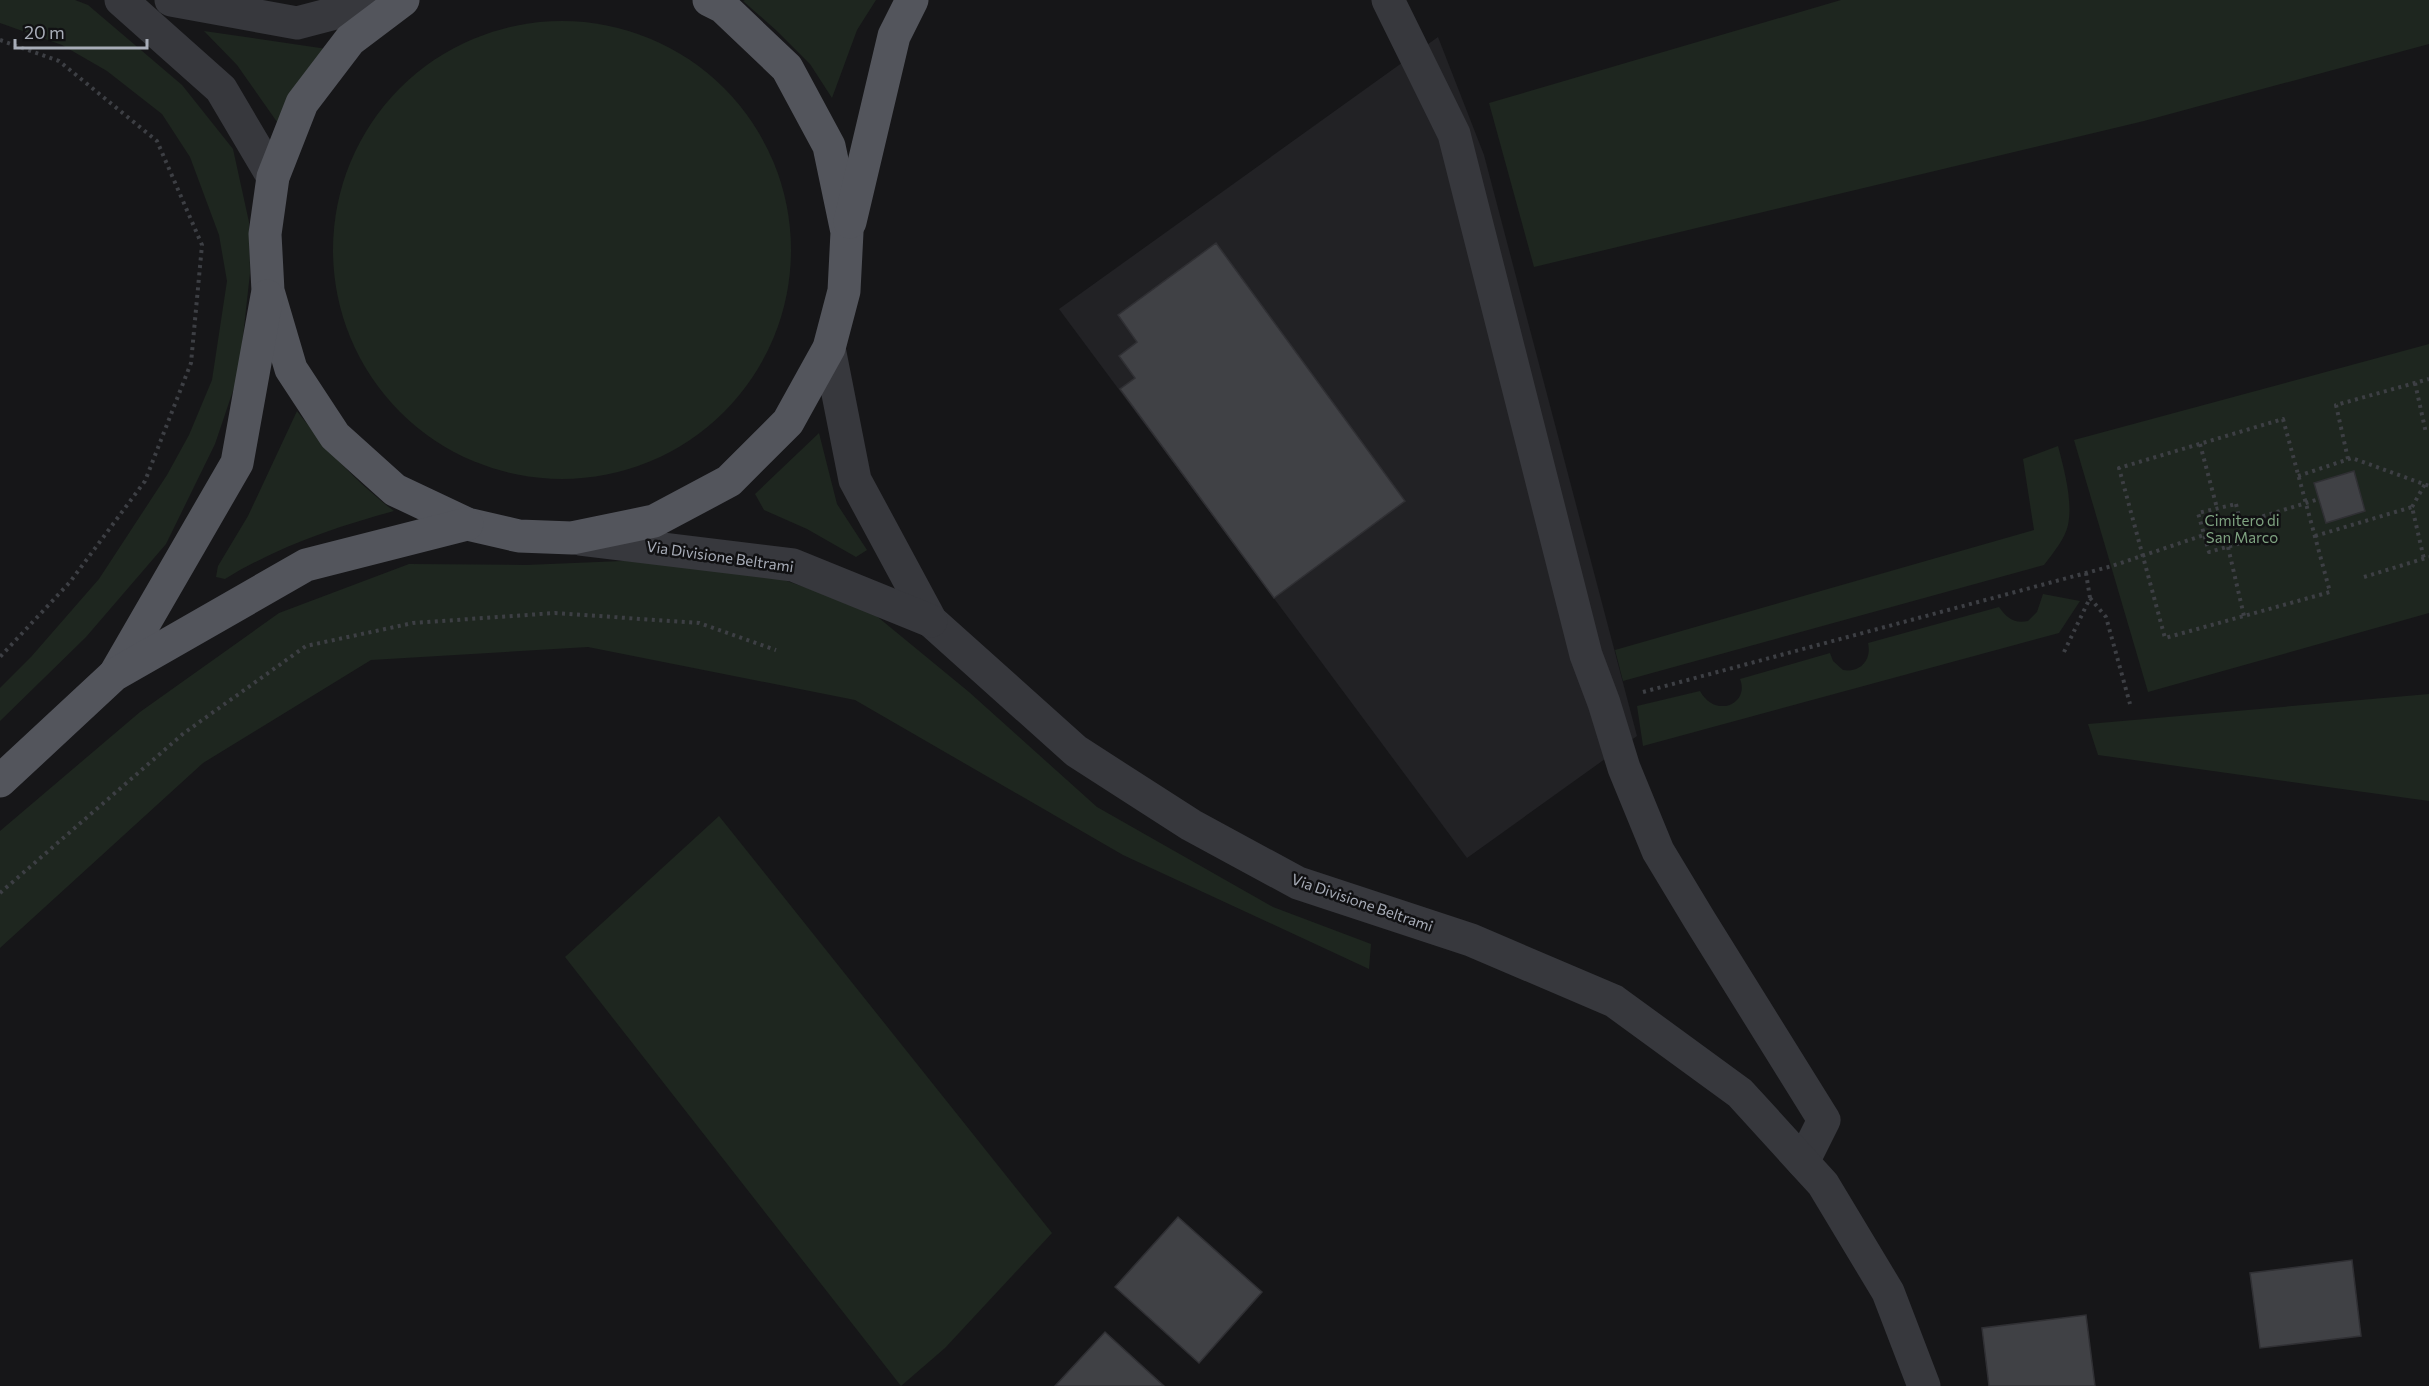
<svg xmlns="http://www.w3.org/2000/svg" width="2429" height="1386" font-family="Commissioner,sans-serif">
<style>
.built{fill:#222225}
.green{fill:#1e261f}
.building{fill:#404145;stroke:#303034;stroke-width:1.5}
.lines{fill:none;stroke-linecap:round;stroke-linejoin:round}
.path{stroke:#3d3f44;stroke-width:4;stroke-dasharray:3 4.5;stroke-linecap:butt}
.minor{stroke:#37383d;stroke-width:33}
.major{stroke:#53555c;stroke-width:33}
.labels{text-anchor:middle;stroke-width:5;stroke-linejoin:round;paint-order:stroke}
.park-label{font-size:15px;fill:#7fa381;stroke:#111113}
.street-label{font-size:15px;fill:#a8adb8;stroke:#111113}
</style>
<rect width="100%" height="100%" fill="#161618"/>
<path class="built" d="M1438 37 1484 155 1637 736 1467 858 1059 309Z"/>
<g class="green">
<path d="M0 0H75L88 5 182 85 233 149 249 222 250 273 239 373 215 444 166 544 86 637 0 721V688L31 657 99 579 167 475 189 435 212 380 227 281 219 235 190 157 162 114 107 71 62 45 0 23Z"/>
<path d="M745 0H876L857 30 832 98 810 64 777 31 743 1Z"/>
<path d="M1841 0H2429V44L2144 121 1534 267 1489 103Z"/>
<circle cx="562" cy="250" r="229"/>
<path d="M204 31 327 49 282 129 237 65Z"/>
<path d="M2429 344V613L2148 692 2074 440Z"/>
<path d="M297 411C329 452 353 479 394 511 335 527 277 547 225 579L216 577 218 566 248 516Z"/>
<path d="M819 433 837 504 867 550 856 557 807 529 764 510 755 494Z"/>
<path d="M2058 446C2064 469 2073 501 2068 525 2065 539 2053 553 2044 565L1623 681 1615 650 2034 530 2023 459Z"/>
<path d="M646 560 784 580 868 609 969 692 1097 807 1273 907 1371 944 1369 969 1123 855 855 700 588 647 371 660 203 763 0 948V831L140 712 279 613 409 564 526 565Z"/>
<path d="M2043 594 2080 601 2059 633 1643 746 1637 706 1700 691C1715 719 1750 704 1740 679L1830 653 1833 661 1843 670C1860 673 1872 660 1868 643L1999 607C2007 618 2014 624 2028 621L2037 612Z"/>
<path d="M2429 694V801L2098 755 2088 724Z"/>
<path d="M719 816 1052 1233 945 1348 901 1386 565 957Z"/>
</g>
<g class="building">
<path d="M1216 243 1405 501 1274 598 1120 389 1135 378 1119 356 1137 342 1118 315Z"/>
<path d="M2354 471 2365 511 2326 523 2314 483Z"/>
<path d="M1178 1217 1262 1292 1199 1363 1115 1287Z"/>
<path d="M2352 1260 2361 1336 2260 1348 2250 1273Z"/>
<path d="M2086 1315 2095 1386H1989L1982 1328Z"/>
<path d="M1105 1332 1164 1386H1055Z"/>
</g>
<g class="lines">
<g class="path">
<path d="M0 40 59 61 157 141 202 245 191 363 145 481 70 582 0 657"/>
<path d="M2415 383 2426 433"/>
<path d="M2283 419 2330 592 2165 638 2119 468Z"/>
<path d="M2200 444 2217 508"/>
<path d="M2348 459 2336 405 2429 379"/>
<path d="M2298 476 2352 458 2429 486"/>
<path d="M2236 504 2245 542 2209 552 2198 513Z"/>
<path d="M2412 507 2425 484"/>
<path d="M2241 523 2319 499"/>
<path d="M2315 536 2412 507 2424 559"/>
<path d="M2228 547 2244 616"/>
<path d="M2364 577 2429 557"/>
<path d="M2090 598 2106 617 2130 704"/>
<path d="M2064 652 2090 598 2086 573"/>
<path d="M1643 692 2112 566 2204 535"/>
<path d="M0 893 184 733 306 646 413 623 555 613 699 623 776 650"/>
</g>
<g class="minor">
<path d="M121 0 221 89 273 177"/>
<path d="M171 0 297 23 385 0"/>
<path d="M1388 0 1454 134 1586 655 1604 703 1624 768 1658 851 1699 919 1824 1120 1803 1162"/>
<path d="M829 348 855 480 931 621 1076 751 1191 825 1298 883 1471 940 1614 1001 1740 1093 1823 1184 1888 1292 1924 1386"/>
<path d="M580 539 793 565 931 621"/>
</g>
<g class="major">
<path d="M403 0 350 40 302 103 273 177 265 234 268 291 291 369 335 436 395 490 467 524 519 536 572 538 654 521 729 481 788 422 829 348 844 291 847 232 829 146 787 68 723 7 709 0"/>
<path d="M850 222 894 36 912 0"/>
<path d="M115 674 237 463 267 296"/>
<path d="M0 781 114 675 306 565 467 524"/>
</g>
</g>
<g class="labels">
<g class="park-label">
<text x="2242" y="526">Cimitero di<tspan x="2242" dy="17">San Marco</tspan></text>
</g>
<g class="street-label">
<text transform="translate(720 557) rotate(8)" y="5">Via Divisione Beltrami</text>
<text transform="translate(1362 903) rotate(19)" y="5">Via Divisione Beltrami</text>
</g>
</g>
<path d="M15 39v9h132v-9" fill="none" stroke="#a8adb8" stroke-width="3"/>
<text x="24" y="39" font-size="18" fill="#a8adb8" stroke="#111113" stroke-width="4.5" paint-order="stroke">20 m</text>
</svg>
